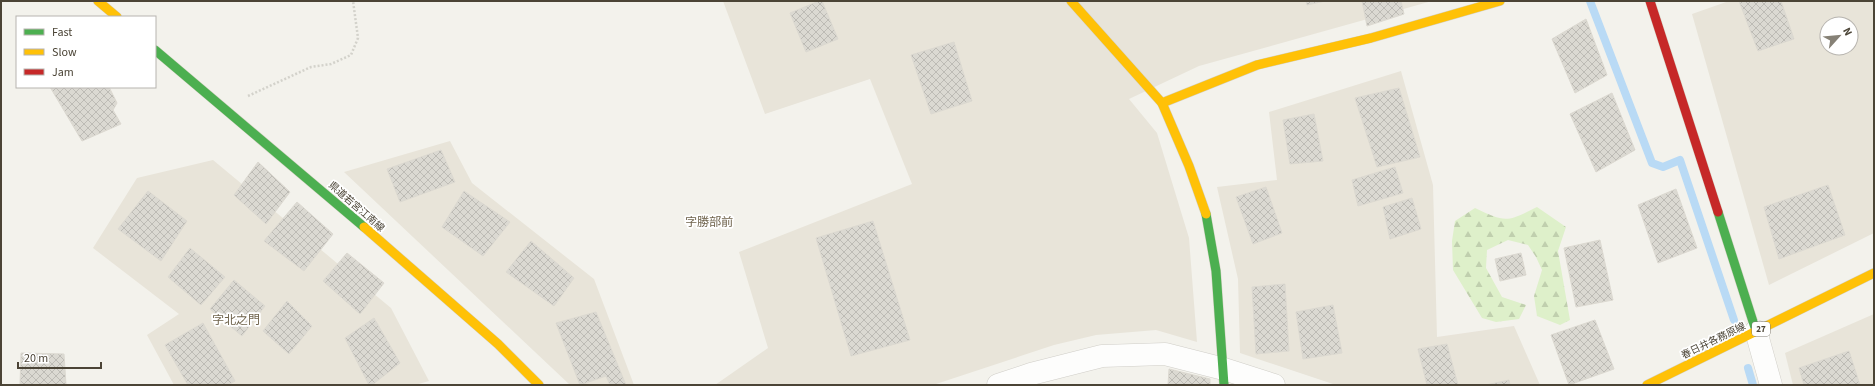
<svg xmlns="http://www.w3.org/2000/svg" width="1875" height="386" font-family="'Source Sans 3','Noto Sans JP',sans-serif">
<style>
.residential{fill:#e8e4d9;fill-rule:evenodd}
.forest{fill:url(#forest-firs)}
.lines{fill:none;stroke-linecap:round;stroke-linejoin:round}
.stream{stroke:#b9daf5;stroke-width:8}
.building{fill:url(#building-cross-hatch);stroke:#dcd9d1}
.street-casing{stroke:#d0cec8;stroke-width:23}
.fast-casing{stroke:#d3d0c2;stroke-width:10}
.slow-casing{stroke:#d3d0c2;stroke-width:10}
.jam-casing{stroke:#d3d0c2;stroke-width:10}
.path{stroke:#d3d2cb;stroke-width:2.5;stroke-dasharray:2 2;stroke-linecap:butt}
.street{stroke:#fdfdfc;stroke-width:22}
.fast{stroke:#4caf50;stroke-width:9}
.slow{stroke:#ffc107;stroke-width:9}
.jam{stroke:#c62828;stroke-width:9}
.labels{text-anchor:middle;stroke-width:3.5;stroke-linejoin:round;paint-order:stroke}
.shield{fill:#fff;stroke:#817c72;stroke-width:1}
.shield-label{font-size:9px;font-weight:bold;fill:#4b4436}
.street-label{font-size:10px;fill:#4b4436;stroke:#fff}
.quarter-label{font-size:12px;fill:#6f634c;stroke:#fff}
</style>
<defs>
<pattern id="forest-firs" width="22" height="20" patternUnits="userSpaceOnUse"><rect width="22" height="20" fill="#def0ca"/><path d="M5 1l3.5 6h-7zM16 11l3.5 6h-7z" fill="#c0cfae"/></pattern>
<pattern id="building-cross-hatch" width="8" height="8" patternUnits="userSpaceOnUse"><rect width="8" height="8" fill="#dbd9d2"/><path d="M0 0l8 8M0 8l8-8" fill="none" stroke="#bdbbb5"/></pattern>
</defs>
<rect width="100%" height="100%" fill="#f3f2ec"/>
<g class="residential">
<path d="M723 1H1432L1199 66 1129 99 1157 133 1189 238 1197 342 1156 330 1096 335 1054 345 933 385H715L768 348 739 252 912 184 870 79 765 114Z"/>
<path d="M1729 1H1874V233L1769 285 1692 14ZM1827 24H1851V48H1827Z"/>
<path d="M1401 71 1433 185 1437 337 1514 326 1540 385H1336L1240 353 1238 279 1217 187 1277 180 1269 112Z"/>
<path d="M450 141 472 183 594 279 634 385H570L344 172Z"/>
<path d="M213 160 391 308 429 381 415 385H174L147 335 179 314 93 248 137 178Z"/>
<path d="M1874 314V385H1793L1785 353Z"/>
</g>
<path class="forest" d="M1537 207 1566 227 1558 251 1570 320 1560 325 1537 316 1534 296 1542 270 1536 257 1528 245 1508 240 1487 250 1486 268 1502 297 1526 305 1519 319 1496 322 1482 318 1453 270 1452 241 1455 221 1475 208C1506 223 1507 222 1537 207Z"/>
<g class="lines">
<g class="stream">
<path d="M1590 1 1652 163 1663 167 1680 160 1734 320"/>
<path d="M1748 368 1753 385"/>
</g>
</g>
<g class="building">
<path d="M819 1H822L838 39 806 52 790 13Z"/>
<path d="M1306 1H1325L1307 5Z"/>
<path d="M1362 1H1401L1404 14 1367 26Z"/>
<path d="M1739 1H1781L1794 39 1758 51Z"/>
<path d="M1586 19 1607 75 1575 93 1552 39Z"/>
<path d="M954 42 972 101 931 114 911 55Z"/>
<path d="M50 87H109L117 103 113 110 121 124 82 141Z"/>
<path d="M1399 88 1420 157 1377 167 1355 98Z"/>
<path d="M1612 93 1635 150 1596 172 1570 114Z"/>
<path d="M1314 114 1323 161 1290 164 1283 120Z"/>
<path d="M441 150 455 182 400 202 387 169Z"/>
<path d="M258 162 290 192 266 224 234 195Z"/>
<path d="M1395 167 1403 193 1358 206 1352 180Z"/>
<path d="M1828 185 1845 235 1779 259 1764 207Z"/>
<path d="M1266 187 1282 233 1253 244 1236 197Z"/>
<path d="M1676 189 1697 248 1658 263 1638 205Z"/>
<path d="M148 191 187 221 161 261 118 229Z"/>
<path d="M464 191 510 222 483 256 442 227Z"/>
<path d="M1412 198 1421 229 1390 239 1383 207Z"/>
<path d="M297 202 333 234 304 271 264 241Z"/>
<path d="M873 221 910 340 851 356 816 238Z"/>
<path d="M1600 240 1613 300 1576 307 1564 248Z"/>
<path d="M531 241 574 278 554 306 506 272Z"/>
<path d="M190 248 225 277 201 305 168 277Z"/>
<path d="M347 253 384 283 360 314 323 281Z"/>
<path d="M1521 253 1526 275 1500 281 1495 259Z"/>
<path d="M234 280 265 306 242 336 210 309Z"/>
<path d="M1285 284 1289 351 1256 354 1252 287Z"/>
<path d="M287 301 312 326 289 354 263 331Z"/>
<path d="M1333 305 1342 353 1303 359 1296 312Z"/>
<path d="M596 312 626 385H610L606 376 580 385 556 323Z"/>
<path d="M374 318 400 363 372 385H369L345 338Z"/>
<path d="M1595 320 1614 369 1569 385 1551 335Z"/>
<path d="M203 323 235 381 228 385H188L165 345Z"/>
<path d="M1447 344 1458 385H1427L1418 349Z"/>
<path d="M1849 351 1860 385H1804L1799 368Z"/>
<path d="M21 353 64 354 66 385H20Z"/>
<path d="M1169 369 1210 379V385H1168Z"/>
<path d="M1509 380 1510 385H1486Z"/>
</g>
<g class="lines">
<defs>
<g id="street">
<path d="M1756 331 1771 385"/>
<path d="M998 385 1031 374 1102 356 1165 354 1224 369 1274 385"/>
</g>
<g id="fast">
<path d="M155 50 364 227"/>
<path d="M1718 212 1756 331"/>
<path d="M1206 214 1216 271 1224 385"/>
</g>
<g id="slow">
<path d="M98 1 117 17"/>
<path d="M1071 1 1162 103 1189 166 1206 214"/>
<path d="M1162 103 1257 65 1371 38 1500 1"/>
<path d="M364 227 498 344 539 385"/>
<path d="M1647 385 1874 273"/>
</g>
<path id="jam" d="M1650 1 1718 212"/>
</defs>
<use href="#street" class="street-casing"/>
<use href="#fast" class="fast-casing"/>
<use href="#slow" class="slow-casing"/>
<use href="#jam" class="jam-casing"/>
<path class="path" d="M248 96 311 67 331 64 351 55 358 38 353 1"/>
<use href="#street" class="street"/>
<use href="#fast" class="fast"/>
<use href="#slow" class="slow"/>
<use href="#jam" class="jam"/>
</g>
<g class="labels">
<rect class="shield" x="1752" y="322" width="18" height="14" rx="3"/>
<g class="shield-label">
<text x="1761" y="332">27</text>
</g>
<g class="street-label">
<text transform="translate(357 206) rotate(41)" y="4">県道若宮江南線</text>
<text transform="translate(1713 340) rotate(-26)" y="4">春日井各務原線</text>
</g>
<g class="quarter-label">
<text x="709" y="226">字勝部前</text>
<text x="236" y="324">字北之門</text>
</g>
</g>
<rect width="1875" height="386" fill="none" stroke="#4b4436" stroke-width="4"/>
<rect x="16" y="16" width="140" height="72" fill="#ffffff" stroke="#b7b4af"/>
<rect x="24" y="29" width="20" height="6" fill="#4caf50" stroke="#b7b4af"/>
<text x="52" y="36" font-size="12" fill="#4b4436">Fast</text>
<rect x="24" y="49" width="20" height="6" fill="#ffc107" stroke="#b7b4af"/>
<text x="52" y="56" font-size="12" fill="#4b4436">Slow</text>
<rect x="24" y="69" width="20" height="6" fill="#c62828" stroke="#b7b4af"/>
<text x="52" y="76" font-size="12" fill="#4b4436">Jam</text>
<g transform="translate(1839 36) rotate(63)"><circle r="19" fill="#ffffff" stroke="#b7b4af"/>
<path d="M0-3L7 15L0 10L-7 15Z" fill="#868176"/>
<text y="-6" font-size="11" font-weight="bold" text-anchor="middle" fill="#4b4436">N</text>
</g>
<path d="M18 362v6h83v-6" fill="none" stroke="#4b4436" stroke-width="2"/>
<text x="24" y="362" font-size="12" fill="#4b4436" stroke="#ffffff" stroke-width="3" paint-order="stroke">20 m</text>
</svg>
